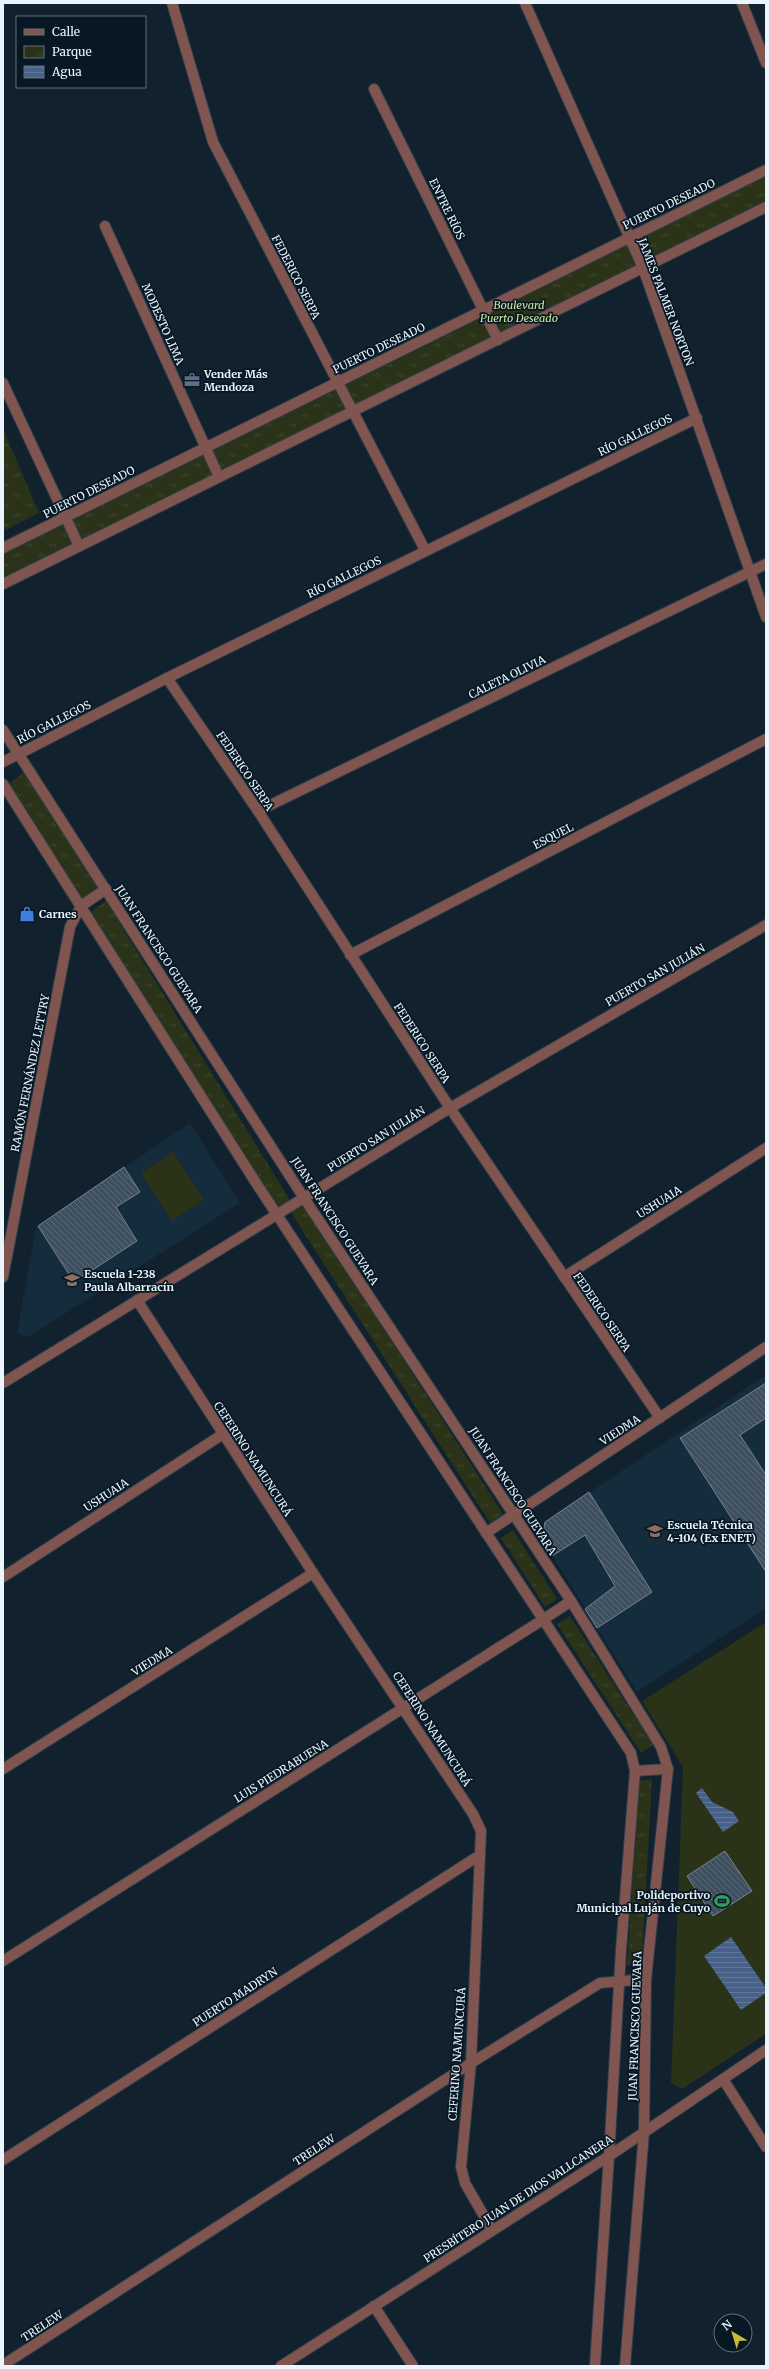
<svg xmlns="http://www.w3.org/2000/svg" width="769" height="2369" font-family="Merriweather,serif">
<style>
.built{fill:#152c3d}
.grass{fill:#2a3218}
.park{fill:url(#park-tufts)}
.water{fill:url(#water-rules)}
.building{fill:url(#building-back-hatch);stroke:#728595}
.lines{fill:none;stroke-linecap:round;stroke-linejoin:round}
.minor-casing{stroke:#2f3f4b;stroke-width:12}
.tertiary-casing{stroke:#2f3f4b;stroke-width:12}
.minor{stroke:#80554f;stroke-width:10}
.tertiary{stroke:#80554f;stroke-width:10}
.labels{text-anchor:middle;stroke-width:3.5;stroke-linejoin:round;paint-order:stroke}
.street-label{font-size:11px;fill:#eaf5fe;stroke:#071824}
.park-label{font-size:11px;font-style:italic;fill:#cee89c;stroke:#071824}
.poi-label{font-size:11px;font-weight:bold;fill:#eaf5fe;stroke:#071824;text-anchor:start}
</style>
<defs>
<pattern id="park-tufts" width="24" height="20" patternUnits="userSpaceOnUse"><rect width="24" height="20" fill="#2a3218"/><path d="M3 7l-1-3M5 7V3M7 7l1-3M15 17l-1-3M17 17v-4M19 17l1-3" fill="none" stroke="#3f462f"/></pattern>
<pattern id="water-rules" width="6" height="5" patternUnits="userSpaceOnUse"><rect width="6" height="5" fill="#476189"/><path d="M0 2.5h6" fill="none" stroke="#62789b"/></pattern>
<pattern id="building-back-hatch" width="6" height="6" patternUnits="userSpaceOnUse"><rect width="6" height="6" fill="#3e505f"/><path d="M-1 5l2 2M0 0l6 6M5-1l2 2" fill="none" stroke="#5a6a77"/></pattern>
</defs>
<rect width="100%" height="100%" fill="#11212e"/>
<g class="built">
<path d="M190 1123 240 1203 28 1337 17 1333 36 1227Z"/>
<path d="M766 1375V1608L637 1692 542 1539 545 1522Z"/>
</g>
<g class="grass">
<path d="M173 1152 204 1200 172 1221 141 1173Z"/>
<path d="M766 1622V2034L682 2089 671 2083 683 1767 642 1701Z"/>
</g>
<g class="park">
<path d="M766 170V207L3 584V548Z"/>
<path d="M3 429 39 513 3 531Z"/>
<path d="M24 772 101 889 80 903 6 786Z"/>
<path d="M106 901 290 1200 277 1210 88 914Z"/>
<path d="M303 1203 503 1514 490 1523 290 1211Z"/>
<path d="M513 1530 557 1599 545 1607 501 1538Z"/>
<path d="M570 1616 653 1745 641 1753 557 1624Z"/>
<path d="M652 1779 642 1957 627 1966 639 1781Z"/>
</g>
<g class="water">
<path d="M702 1788 712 1802 733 1812 739 1821 723 1832 696 1793Z"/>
<path d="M731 1937 766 1988V1993L741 2010 704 1956Z"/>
</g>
<g class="building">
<path d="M124 1167 140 1192 116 1207 137 1241 74 1282 38 1226Z"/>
<path d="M766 1383V1418L740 1435 766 1475V1572L680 1438Z"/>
<path d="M589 1492 652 1592 597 1628 585 1609 615 1586 585 1535 552 1556 542 1539 545 1522Z"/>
<path d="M725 1851 752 1891 713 1916 687 1876Z"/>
</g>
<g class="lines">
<defs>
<g id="minor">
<path d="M172 3 213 142 425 550"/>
<path d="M525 3 643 268 766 617"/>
<path d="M742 3 766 63"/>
<path d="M374 89 498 340"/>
<path d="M105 226 219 477"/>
<path d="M167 678 258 811 450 1108 660 1418"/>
<path d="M3 762 167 678 697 418"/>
<path d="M258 811 766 564"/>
<path d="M350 955 766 739"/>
<path d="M3 1277 70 927 81 906 106 889"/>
<path d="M564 1277 766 1148"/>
<path d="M137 1300 313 1573 473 1814 481 1831 471 2063 461 2167 465 2183 492 2230"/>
<path d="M3 1383 450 1108 766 925"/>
<path d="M486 1533 766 1347"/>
<path d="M3 1577 223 1434"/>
<path d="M3 1769 313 1573"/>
<path d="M635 1771 668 1769"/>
<path d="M3 1961 544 1619 571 1601"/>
<path d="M3 2160 480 1855"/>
<path d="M374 2306 413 2366"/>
<path d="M3 2365 471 2063 600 1983 646 1979"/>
<path d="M281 2366 609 2156"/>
<path d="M595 2366 609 2156"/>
<path d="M625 2366 644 2132"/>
</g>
<g id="tertiary">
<path d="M3 383 79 546"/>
<path d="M3 548 766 170"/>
<path d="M3 584 766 207"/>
<path d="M3 730 304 1198 571 1601 661 1747 668 1769 646 1979 644 2132"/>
<path d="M3 784 258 1186 631 1753 635 1771 621 1950 609 2156"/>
<path d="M723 2079 766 2147"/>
<path d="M609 2156 766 2050"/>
</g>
</defs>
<use href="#minor" class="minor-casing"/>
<use href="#tertiary" class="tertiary-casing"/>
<use href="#minor" class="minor"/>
<use href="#tertiary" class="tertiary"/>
</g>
<defs>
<symbol id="office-bare" viewBox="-9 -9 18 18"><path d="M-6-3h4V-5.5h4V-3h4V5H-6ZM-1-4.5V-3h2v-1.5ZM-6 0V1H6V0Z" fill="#5c6f8a" stroke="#071824" stroke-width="2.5" paint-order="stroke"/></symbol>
<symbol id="shop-bare" viewBox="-9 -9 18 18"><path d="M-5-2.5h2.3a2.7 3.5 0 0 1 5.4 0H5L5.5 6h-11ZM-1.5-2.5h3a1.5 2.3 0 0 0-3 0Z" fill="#3f7fe0" stroke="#071824" stroke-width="2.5" paint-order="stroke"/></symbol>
<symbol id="school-bare" viewBox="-9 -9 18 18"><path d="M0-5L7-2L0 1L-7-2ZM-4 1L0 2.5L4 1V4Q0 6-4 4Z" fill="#8d6e63" stroke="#071824" stroke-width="2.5" paint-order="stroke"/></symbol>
<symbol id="stadium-bare" viewBox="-9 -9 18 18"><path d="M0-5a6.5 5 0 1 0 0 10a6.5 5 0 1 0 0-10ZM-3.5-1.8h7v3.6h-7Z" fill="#2e9e5b" stroke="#071824" stroke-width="2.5" paint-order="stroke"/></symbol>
</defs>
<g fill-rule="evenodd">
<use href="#office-bare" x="181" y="369" width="22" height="22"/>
<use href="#shop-bare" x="16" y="903" width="22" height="22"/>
<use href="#school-bare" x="61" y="1269" width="22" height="22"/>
<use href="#school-bare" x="644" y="1520" width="22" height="22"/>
<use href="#stadium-bare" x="711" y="1890" width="22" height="22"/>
</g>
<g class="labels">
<g class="street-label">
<text transform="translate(669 204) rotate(-26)" y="4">PUERTO DESEADO</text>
<text transform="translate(447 209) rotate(64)" y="4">ENTRE RÍOS</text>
<text transform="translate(296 277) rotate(63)" y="4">FEDERICO SERPA</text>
<text transform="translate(666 302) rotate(69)" y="4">JAMES PALMER NORTON</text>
<text transform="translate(163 324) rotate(66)" y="4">MODESTO LIMA</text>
<text transform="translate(379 348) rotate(-26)" y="4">PUERTO DESEADO</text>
<text transform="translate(635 435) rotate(-26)" y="4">RÍO GALLEGOS</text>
<text transform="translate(89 492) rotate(-27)" y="4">PUERTO DESEADO</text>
<text transform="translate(344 577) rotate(-26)" y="4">RÍO GALLEGOS</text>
<text transform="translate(507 677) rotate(-26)" y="4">CALETA OLIVIA</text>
<text transform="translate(54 722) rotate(-27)" y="4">RÍO GALLEGOS</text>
<text transform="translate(245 771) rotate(56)" y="4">FEDERICO SERPA</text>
<text transform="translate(553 836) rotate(-27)" y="4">ESQUEL</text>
<text transform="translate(159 949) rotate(57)" y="4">JUAN FRANCISCO GUEVARA</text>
<text transform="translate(655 975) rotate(-30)" y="4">PUERTO SAN JULIÁN</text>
<text transform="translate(422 1043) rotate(57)" y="4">FEDERICO SERPA</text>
<text transform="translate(30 1073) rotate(-79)" y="4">RAMÓN FERNÁNDEZ LETTRY</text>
<text transform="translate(376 1139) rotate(-32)" y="4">PUERTO SAN JULIÁN</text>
<text transform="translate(659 1202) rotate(-32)" y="4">USHUAIA</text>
<text transform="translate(335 1221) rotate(57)" y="4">JUAN FRANCISCO GUEVARA</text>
<text transform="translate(602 1312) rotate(56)" y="4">FEDERICO SERPA</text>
<text transform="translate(620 1430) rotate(-33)" y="4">VIEDMA</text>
<text transform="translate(253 1459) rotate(57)" y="4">CEFERINO NAMUNCURÁ</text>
<text transform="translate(513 1491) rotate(57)" y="4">JUAN FRANCISCO GUEVARA</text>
<text transform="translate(106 1495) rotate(-33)" y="4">USHUAIA</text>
<text transform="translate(152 1661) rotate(-32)" y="4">VIEDMA</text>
<text transform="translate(432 1729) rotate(57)" y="4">CEFERINO NAMUNCURÁ</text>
<text transform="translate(281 1771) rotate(-32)" y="4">LUIS PIEDRABUENA</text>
<text transform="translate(235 1997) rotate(-33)" y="4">PUERTO MADRYN</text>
<text transform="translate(635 2026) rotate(-88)" y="4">JUAN FRANCISCO GUEVARA</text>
<text transform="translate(457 2054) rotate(-86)" y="4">CEFERINO NAMUNCURÁ</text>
<text transform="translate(314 2150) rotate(-33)" y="4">TRELEW</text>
<text transform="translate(518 2199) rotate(-33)" y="4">PRESBÍTERO JUAN DE DIOS VALLCANERA</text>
<text transform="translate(42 2326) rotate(-33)" y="4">TRELEW</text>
</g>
<g class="park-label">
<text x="519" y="309">Boulevard<tspan x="519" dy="13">Puerto Deseado</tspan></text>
</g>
<g class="poi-label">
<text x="204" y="378">Vender Más<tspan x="204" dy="13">Mendoza</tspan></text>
<text x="39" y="918">Carnes</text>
<text x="84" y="1278">Escuela 1-238<tspan x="84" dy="13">Paula Albarracín</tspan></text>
<text x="667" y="1529">Escuela Técnica<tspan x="667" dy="13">4-104 (Ex ENET)</tspan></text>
<text x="710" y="1899" text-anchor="end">Polideportivo<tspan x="710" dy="13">Municipal Luján de Cuyo</tspan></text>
</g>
</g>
<rect width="769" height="2369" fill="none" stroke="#eaf5fe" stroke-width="8"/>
<rect x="16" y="16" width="130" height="72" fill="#071824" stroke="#62707b"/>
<rect x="24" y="29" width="20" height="6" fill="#80554f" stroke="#62707b"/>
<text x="52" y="36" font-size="12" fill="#eaf5fe">Calle</text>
<rect x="24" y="46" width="20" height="12" fill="url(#park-tufts)" stroke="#62707b"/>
<text x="52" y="56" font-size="12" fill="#eaf5fe">Parque</text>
<rect x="24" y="66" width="20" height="12" fill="url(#water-rules)" stroke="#62707b"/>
<text x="52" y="76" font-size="12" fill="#eaf5fe">Agua</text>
<g transform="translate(733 2333) rotate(322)"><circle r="19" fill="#071824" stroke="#62707b"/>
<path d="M0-3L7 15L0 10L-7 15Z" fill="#c5bc3d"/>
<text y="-6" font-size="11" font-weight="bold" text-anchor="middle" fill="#eaf5fe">N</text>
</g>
</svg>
